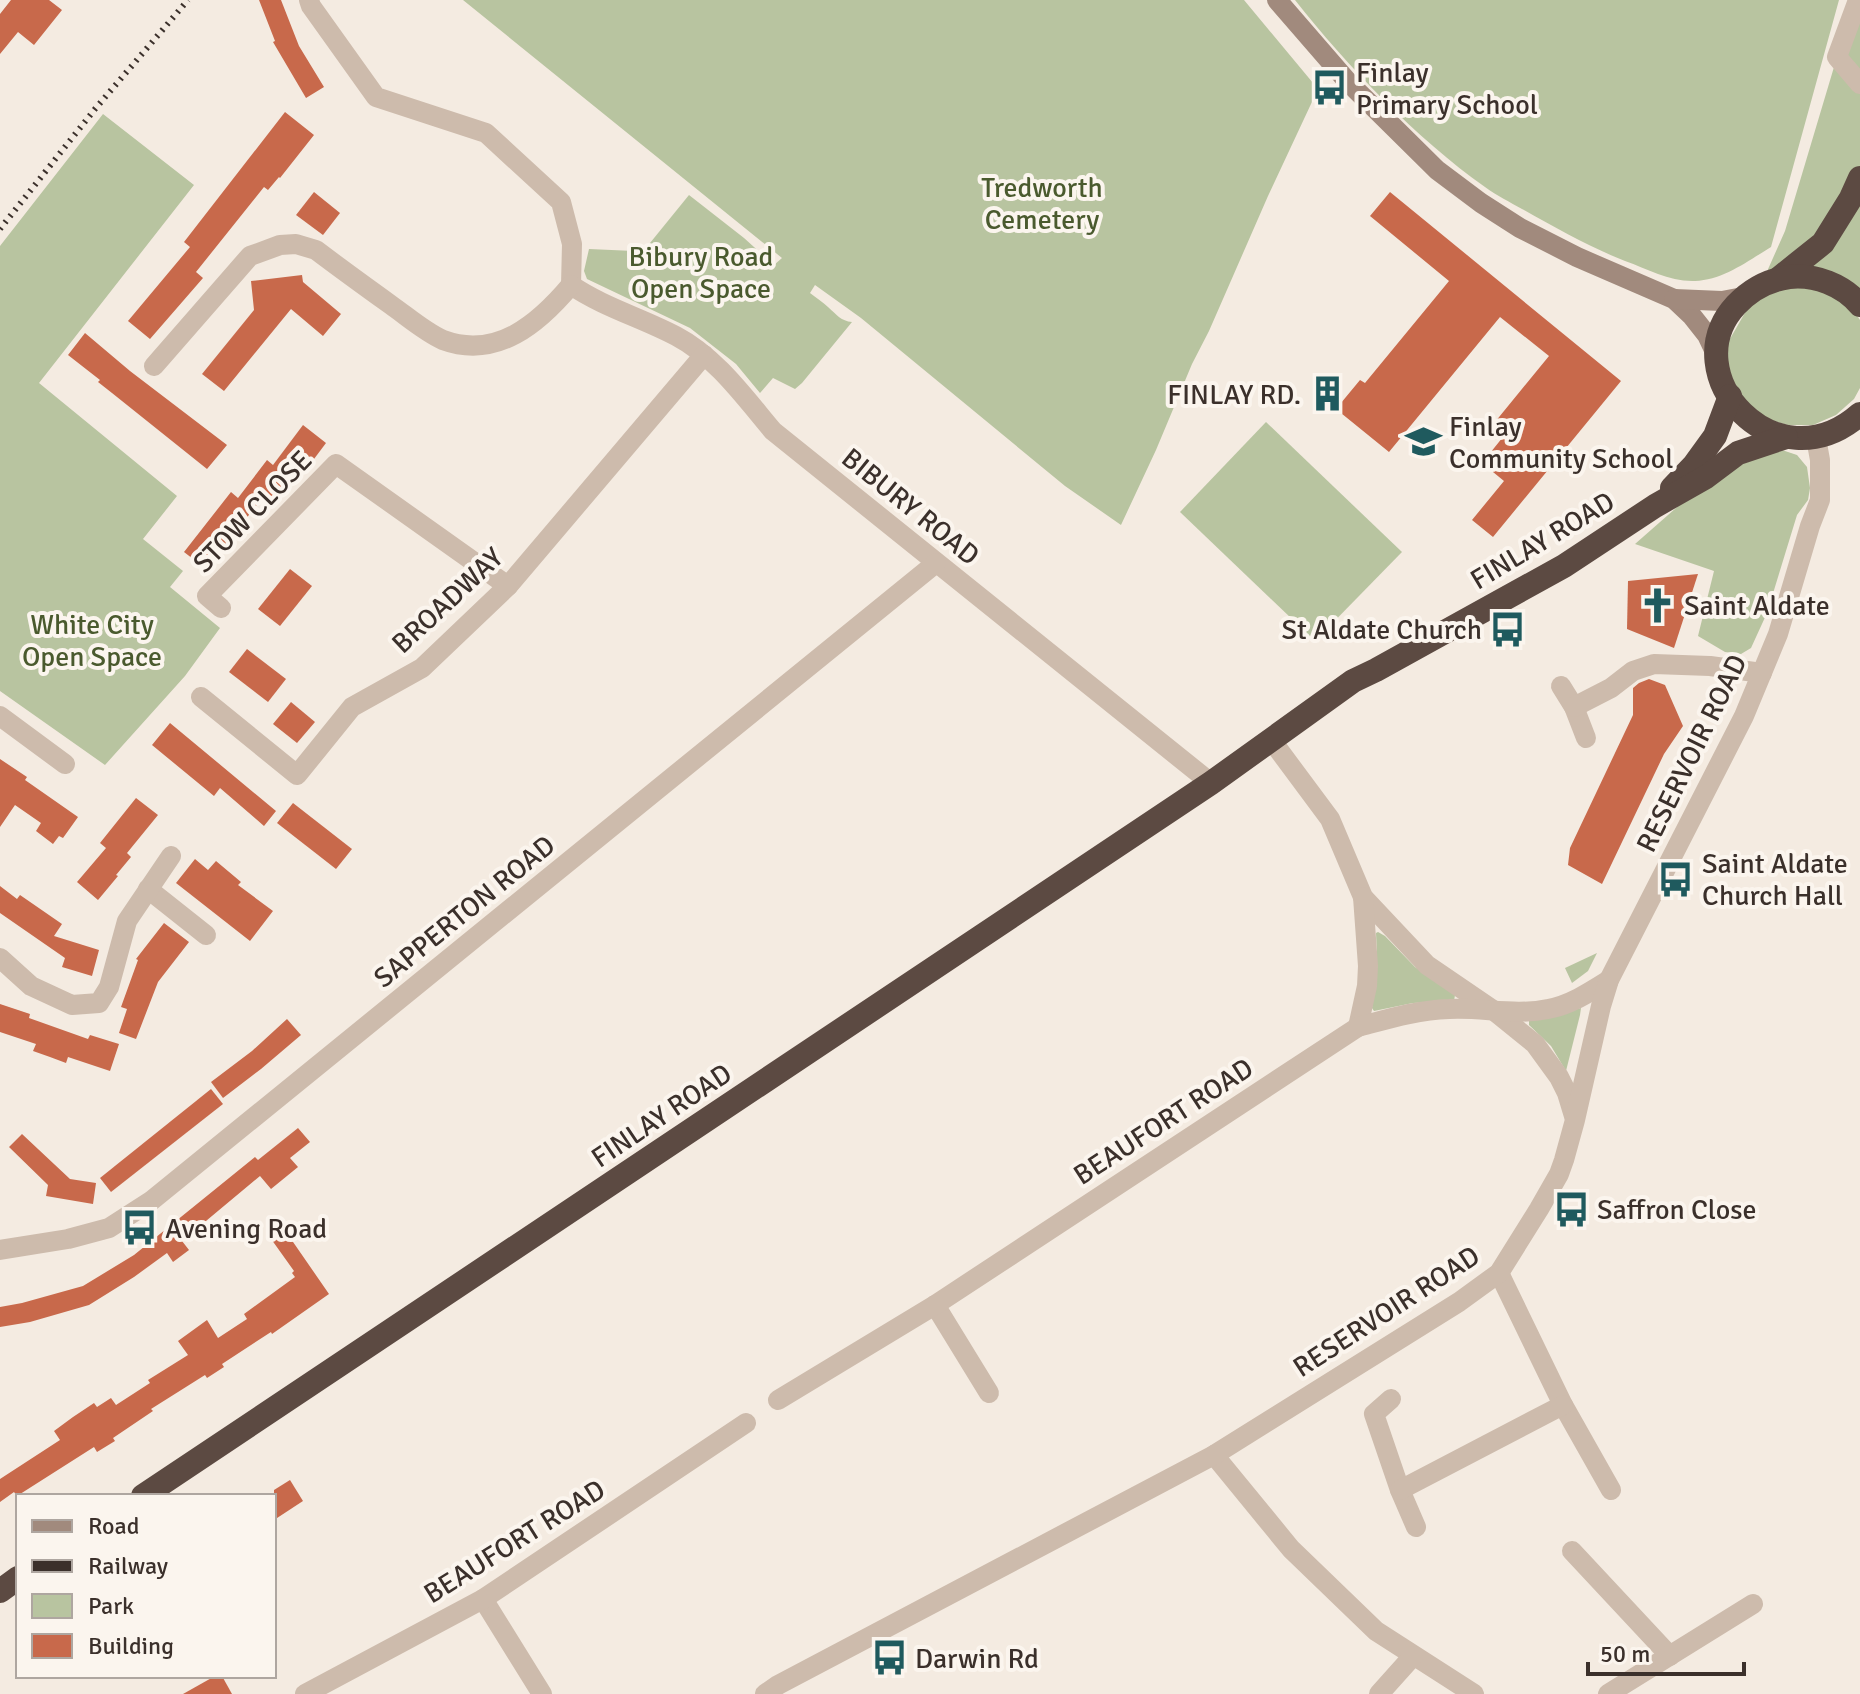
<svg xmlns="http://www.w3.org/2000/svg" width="1860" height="1694" font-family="Signika,sans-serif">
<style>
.green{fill:#b8c4a0}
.building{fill:#c8694b}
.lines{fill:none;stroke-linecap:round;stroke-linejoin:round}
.street{stroke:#cdbbac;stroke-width:20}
.secondary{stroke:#a18a7d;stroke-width:20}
.highway{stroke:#5c4a42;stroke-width:24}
.rail{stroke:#3b302b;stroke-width:6;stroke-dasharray:2 6;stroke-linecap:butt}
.labels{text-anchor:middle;stroke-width:8;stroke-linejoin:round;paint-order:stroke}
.poi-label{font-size:28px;fill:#3b302b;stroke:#fbf5ee;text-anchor:start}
.park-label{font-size:28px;fill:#4a5a2e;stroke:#fbf5ee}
.street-label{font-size:28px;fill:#3b302b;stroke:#fbf5ee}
</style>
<rect width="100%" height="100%" fill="#f4ebe1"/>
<g class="green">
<path d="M463 0H1244L1318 89 1268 196 1209 331 1192 364 1156 450 1121 525 1065 486 861 318 815 285 810 293C816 298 823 302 828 307 837 315 841 321 852 322L802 383 795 389 773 378 760 393 736 364 690 328 587 279 584 271 589 249 634 251 650 243 689 195 744 238 774 265 782 258Z"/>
<path d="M1295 0H1839L1771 247C1748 261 1723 280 1695 281 1670 282 1648 269 1625 261 1589 247 1556 228 1522 209 1510 202 1497 196 1485 187 1417 139 1347 66 1295 0Z"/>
<path d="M1860 0V312L1854 311 1860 320V388L1854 399 1836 415 1813 425H1788L1766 419 1748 406 1734 388 1727 367V344L1761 285 1785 231 1837 57Z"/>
<path d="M103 114 194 185 39 383 177 496 143 539 183 571 170 587 220 628 185 676 105 765 0 691V246Z"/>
<path d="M1266 422 1402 552 1315 641 1180 512Z"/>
<path d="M1779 449 1797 455 1807 467 1810 488 1808 500 1797 515 1767 613 1751 648 1741 654 1725 652 1698 636 1714 571 1635 544 1709 479 1727 468Z"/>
<path d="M1378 932 1385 936 1415 967 1455 995 1454 1001 1413 1003 1374 1011 1372 1008 1377 955 1376 933Z"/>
<path d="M1597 953 1588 971 1572 983 1565 968Z"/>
<path d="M1581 1008 1580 1015 1566 1071 1551 1046 1529 1025V1021Z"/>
</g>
<g class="building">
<path d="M11 0H49L62 10 34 45 18 32 0 54V14Z"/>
<path d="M259 0H281L299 46 324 87 306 98 273 42 275 41Z"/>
<path d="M285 112 314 135 280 178 279 177 268 190 264 187 196 272 203 278 150 339 128 321 190 247 184 242Z"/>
<path d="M314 192 340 213 323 235 296 215Z"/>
<path d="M1390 192 1621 381 1493 537 1472 520 1504 481 1482 463 1507 432 1495 422 1549 356 1500 317 1389 452 1336 409 1360 380 1365 383 1449 281 1370 216Z"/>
<path d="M302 275 303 282 341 314 323 336 291 309 224 391 202 374 254 310 251 281Z"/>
<path d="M85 333 130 371 227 445 207 469 112 393 98 382 100 380 68 355Z"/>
<path d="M303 425 326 443 305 471 299 467 272 502 264 496 206 569 184 552 231 492 238 498 267 460 273 465Z"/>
<path d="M290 569 312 586 280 626 258 609Z"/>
<path d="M1698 574 1674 648 1627 629 1628 581Z"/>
<path d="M247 649 286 679 268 702 229 672Z"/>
<path d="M1649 679 1665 685 1683 726 1664 754 1602 884 1568 865 1570 848 1633 715V688L1639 683Z"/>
<path d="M291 702 315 722 297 743 273 724Z"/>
<path d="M170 723 276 811 264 826 220 788 214 796 152 745Z"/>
<path d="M0 759 27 777 25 780 78 817 63 838 59 836 53 844 36 831 41 823 15 805 0 827Z"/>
<path d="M136 798 158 815 127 853 131 857 116 875 118 876 98 900 77 882 106 848 100 843Z"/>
<path d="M293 803 352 849 336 869 277 823Z"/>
<path d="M195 859 208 870 216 861 241 882 238 885 273 911 250 941 176 883Z"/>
<path d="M0 886 17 899 20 895 62 924 54 936 99 950 92 976 62 967 65 958 0 913Z"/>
<path d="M164 923 189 942 158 982 136 1039 119 1033 127 1009 121 1007 138 960 136 959Z"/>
<path d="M0 1004 30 1014 29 1018 88 1039 90 1035 119 1044 110 1071 68 1057 66 1063 50 1057 33 1051 36 1044 0 1032Z"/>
<path d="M287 1019 301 1035 261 1069 223 1098 211 1082 252 1051Z"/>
<path d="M211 1089 223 1104 111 1192 100 1178Z"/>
<path d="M298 1128 310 1142 290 1158 298 1167 271 1189 260 1176 182 1241 189 1250 173 1262 167 1253 134 1277 89 1305 30 1322 0 1327V1307L22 1303 83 1286 134 1255 255 1157 258 1160Z"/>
<path d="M22 1134 70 1179 96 1183 93 1204 46 1196 48 1185 9 1147Z"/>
<path d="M282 1226 329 1294 272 1334 271 1332 222 1364 224 1367 207 1378 205 1375 151 1409 153 1411 113 1438 115 1441 97 1452 94 1447 17 1496 14 1492 0 1502V1479L60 1440 54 1431 73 1417 94 1403 97 1407 111 1398 116 1405 150 1383 148 1380 188 1355 178 1341 207 1320 218 1338 247 1319 244 1314 295 1277 292 1273 294 1271 269 1236Z"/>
<path d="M290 1480 303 1501 274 1520V1490Z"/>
<path d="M215 1676H222L232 1694H183Z"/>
</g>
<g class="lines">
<g class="street">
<path d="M309 0 311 6 376 97 486 133 561 202 572 244 571 285C603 307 642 318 676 336 716 357 745 398 773 431L1211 783"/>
<path d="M1858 0 1837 57 1860 84"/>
<path d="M154 366 250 256 280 245 296 244 316 250C341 269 366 287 391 305 408 317 425 332 443 340 497 360 539 323 571 285"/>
<path d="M221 608 207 596 336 464 508 586"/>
<path d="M1561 686 1574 707 1586 738"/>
<path d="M201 697 297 775 352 707 422 668 508 586 704 355"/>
<path d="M1574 707 1611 688 1633 671 1654 664 1710 666 1762 673"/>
<path d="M0 716 65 764"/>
<path d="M1278 749 1330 819 1363 897 1427 965 1493 1010 1535 1044 1559 1077 1567 1093 1574 1116"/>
<path d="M148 889 206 935"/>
<path d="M0 958 31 986 72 1005 99 1003 109 987 127 921 171 856"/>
<path d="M1358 1027 1367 986 1368 966 1363 897"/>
<path d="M0 1250 68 1239 109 1228 151 1201 936 563"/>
<path d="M1499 1273 1563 1405 1611 1490"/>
<path d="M935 1305 989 1393"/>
<path d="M1391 1399 1374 1414 1400 1490 1416 1527"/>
<path d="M778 1400 935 1305 1358 1027C1388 1019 1417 1010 1449 1009 1482 1007 1515 1016 1548 1009 1570 1005 1590 992 1609 980"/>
<path d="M1214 1455 1291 1549 1376 1631 1474 1694"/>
<path d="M1400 1490 1563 1405"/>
<path d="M1572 1551 1670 1656"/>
<path d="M483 1599 542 1694"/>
<path d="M305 1694 483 1599 746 1423"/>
<path d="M765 1694 778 1685 1214 1455 1459 1302 1499 1273 1539 1209 1559 1174 1564 1160 1575 1120 1601 1006 1609 980 1744 716 1778 634 1810 526 1820 500V460L1816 438"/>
<path d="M1379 1694 1413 1656"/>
<path d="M1608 1694 1753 1604"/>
</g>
<g class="secondary">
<path d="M1277 0 1348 82 1437 170 1481 203 1520 228 1577 257 1674 299 1692 316 1707 335 1715 352"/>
<path d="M1674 299 1722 301 1743 297"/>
</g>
<g class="highway">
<path d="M1778 279 1823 243 1851 198 1860 178"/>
<path d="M1860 305C1843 285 1815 274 1789 277 1768 280 1750 290 1736 305 1672 374 1776 488 1860 414"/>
<path d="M1672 488 1694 465 1715 436 1730 396"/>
<path d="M143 1496 1211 783 1353 681 1376 670 1564 566 1655 506 1706 477 1738 453 1786 437"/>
<path d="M0 1591 18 1578"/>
</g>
<path class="rail" d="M0 229 95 109 188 0"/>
</g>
<defs>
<symbol id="bus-bare" viewBox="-9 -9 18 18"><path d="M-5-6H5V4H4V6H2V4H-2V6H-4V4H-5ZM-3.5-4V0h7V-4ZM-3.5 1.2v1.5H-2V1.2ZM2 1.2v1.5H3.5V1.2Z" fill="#1f5a5e" stroke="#fbf5ee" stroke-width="2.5" paint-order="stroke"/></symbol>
<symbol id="building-bare" viewBox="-9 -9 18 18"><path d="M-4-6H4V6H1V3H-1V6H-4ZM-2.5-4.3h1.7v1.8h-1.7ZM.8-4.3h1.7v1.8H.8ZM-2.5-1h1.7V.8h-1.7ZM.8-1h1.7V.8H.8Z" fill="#1f5a5e" stroke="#fbf5ee" stroke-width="2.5" paint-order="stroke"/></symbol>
<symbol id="school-bare" viewBox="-9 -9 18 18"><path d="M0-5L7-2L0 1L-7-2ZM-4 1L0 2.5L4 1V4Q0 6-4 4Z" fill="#1f5a5e" stroke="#fbf5ee" stroke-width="2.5" paint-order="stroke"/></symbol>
<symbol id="church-bare" viewBox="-9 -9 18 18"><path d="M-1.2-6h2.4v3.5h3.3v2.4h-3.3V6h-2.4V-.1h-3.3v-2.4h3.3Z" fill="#1f5a5e" stroke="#fbf5ee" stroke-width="2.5" paint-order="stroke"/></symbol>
</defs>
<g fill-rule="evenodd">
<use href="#bus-bare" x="1304" y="62" width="51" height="51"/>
<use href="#building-bare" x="1302" y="368" width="51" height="51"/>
<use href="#school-bare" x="1398" y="416" width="51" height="51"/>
<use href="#church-bare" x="1632" y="580" width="51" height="51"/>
<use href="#bus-bare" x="1482" y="604" width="51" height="51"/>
<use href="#bus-bare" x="1650" y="854" width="51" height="51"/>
<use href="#bus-bare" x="1546" y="1184" width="51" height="51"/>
<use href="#bus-bare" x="114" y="1202" width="51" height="51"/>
<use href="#bus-bare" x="864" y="1632" width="51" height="51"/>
</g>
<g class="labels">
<g class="poi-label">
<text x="1356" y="82">Finlay<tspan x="1356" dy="32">Primary School</tspan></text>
<text x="1301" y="404" text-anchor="end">FINLAY RD.</text>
<text x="1449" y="436">Finlay<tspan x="1449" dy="32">Community School</tspan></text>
<text x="1684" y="615">Saint Aldate</text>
<text x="1482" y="639" text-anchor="end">St Aldate Church</text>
<text x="1702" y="873">Saint Aldate<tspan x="1702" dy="32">Church Hall</tspan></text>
<text x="1597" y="1219">Saffron Close</text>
<text x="165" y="1238">Avening Road</text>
<text x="915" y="1668">Darwin Rd</text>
</g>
<g class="park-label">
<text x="1042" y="197">Tredworth<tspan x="1042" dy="32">Cemetery</tspan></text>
<text x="701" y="266">Bibury Road<tspan x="701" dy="32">Open Space</tspan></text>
<text x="92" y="634">White City<tspan x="92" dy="32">Open Space</tspan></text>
</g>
<g class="street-label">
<text transform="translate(911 506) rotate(39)" y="10">BIBURY ROAD</text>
<text transform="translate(252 511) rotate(-46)" y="10">STOW CLOSE</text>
<text transform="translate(1542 540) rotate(-31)" y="10">FINLAY ROAD</text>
<text transform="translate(447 600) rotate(-43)" y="10">BROADWAY</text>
<text transform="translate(1691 753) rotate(-64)" y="10">RESERVOIR ROAD</text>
<text transform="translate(464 911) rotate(-39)" y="10">SAPPERTON ROAD</text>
<text transform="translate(661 1115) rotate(-34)" y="10">FINLAY ROAD</text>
<text transform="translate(1163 1121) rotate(-33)" y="10">BEAUFORT ROAD</text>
<text transform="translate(1386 1311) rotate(-33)" y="10">RESERVOIR ROAD</text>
<text transform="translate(514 1541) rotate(-32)" y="10">BEAUFORT ROAD</text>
</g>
</g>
<rect x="16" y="1494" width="260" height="184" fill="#fbf5ee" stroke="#aea6a0" stroke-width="2"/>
<rect x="32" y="1520" width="40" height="12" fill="#a18a7d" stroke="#aea6a0" stroke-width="2"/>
<text x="88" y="1534" font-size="24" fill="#3b302b">Road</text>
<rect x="32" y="1560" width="40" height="12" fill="#3b302b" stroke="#aea6a0" stroke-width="2"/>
<text x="88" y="1574" font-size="24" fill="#3b302b">Railway</text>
<rect x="32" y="1594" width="40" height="24" fill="#b8c4a0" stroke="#aea6a0" stroke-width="2"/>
<text x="88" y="1614" font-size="24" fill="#3b302b">Park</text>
<rect x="32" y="1634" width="40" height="24" fill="#c8694b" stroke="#aea6a0" stroke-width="2"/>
<text x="88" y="1654" font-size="24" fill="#3b302b">Building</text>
<path d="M1588 1662v12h156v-12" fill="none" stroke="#3b302b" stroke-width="4"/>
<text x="1600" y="1662" font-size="24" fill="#3b302b" stroke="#fbf5ee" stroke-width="6" paint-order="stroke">50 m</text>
</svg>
